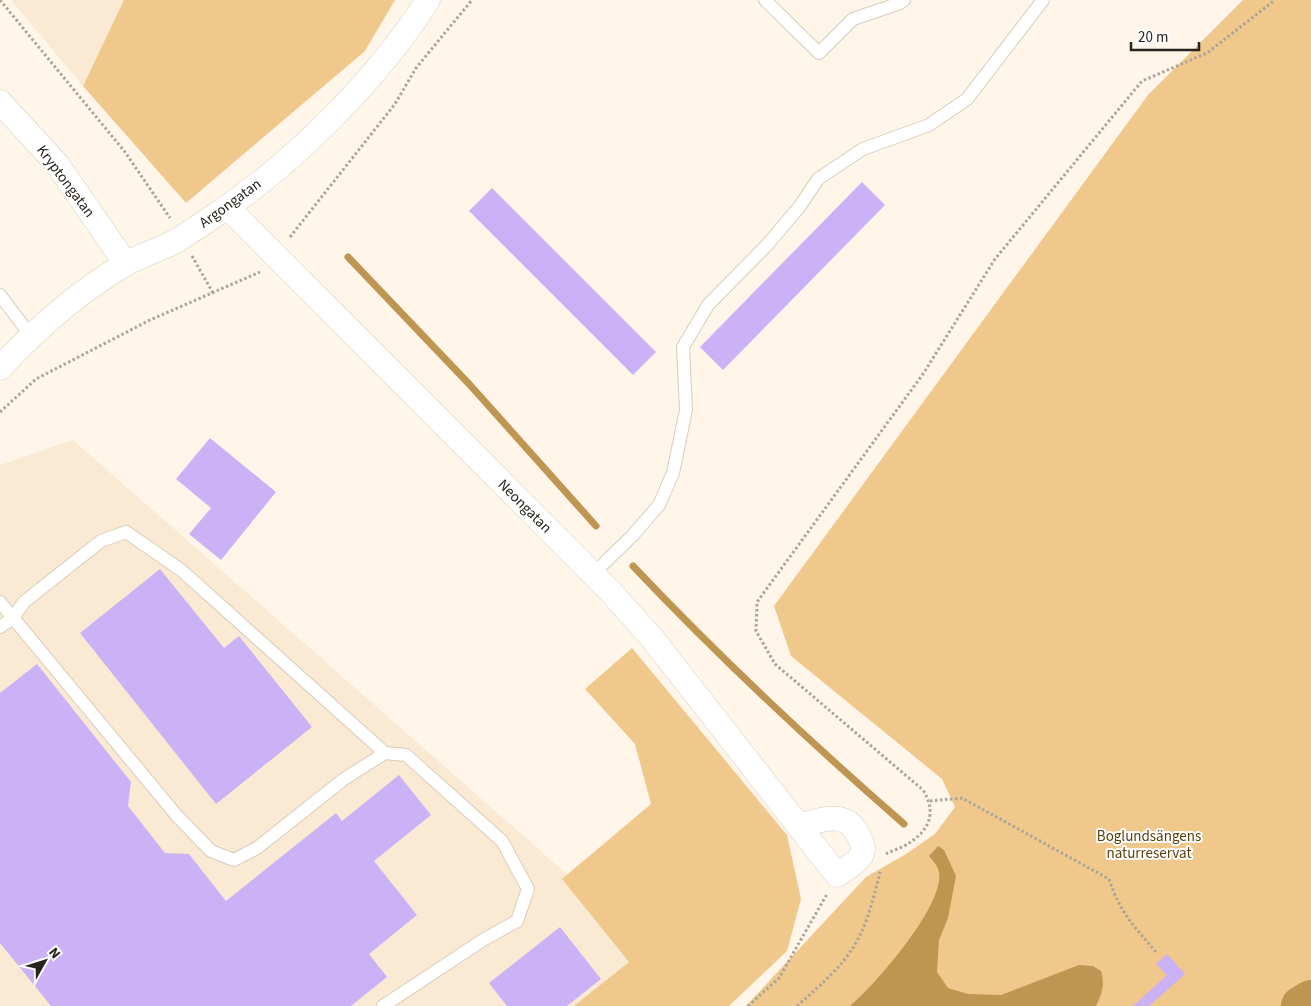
<svg xmlns="http://www.w3.org/2000/svg" width="1311" height="1006" font-family="'Source Sans 3',sans-serif">
<style>
.built{fill:#faead3}
.green{fill:#f0c88c}
.water{fill:#bf9552}
.lines{fill:none;stroke-linecap:round;stroke-linejoin:round}
.stream{stroke:#bf9552;stroke-width:7}
.river{stroke:#bf9552;stroke-width:40}
.building{fill:#cbb2f7}
.lane-casing{stroke:#d8cdbd;stroke-width:14}
.street-casing{stroke:#d8cdbd;stroke-width:25}
.path{stroke:#aca59a;stroke-width:3;stroke-dasharray:2.5 2.5;stroke-linecap:butt}
.lane{stroke:#fff;stroke-width:12}
.street{stroke:#fff;stroke-width:24}
.labels{text-anchor:middle;stroke-width:4;stroke-linejoin:round;paint-order:stroke}
.street-label{font-size:15px;fill:#27231d;stroke:#fff}
.park-label{font-size:15px;fill:#5d3f08;stroke:#fff}
</style>
<rect width="100%" height="100%" fill="#fff5e8"/>
<g class="built">
<path d="M11 0H124L83 86Z"/>
<path d="M73 440 667 962 616 1006H0V465Z"/>
</g>
<g class="green">
<path d="M124 0H395L365 51 186 203 83 86Z"/>
<path d="M1243 0H1311V1006H746L866 877 906 854 935 834 955 807 942 779 791 656 774 606 1148 95Z"/>
<path d="M632 648 787 835 801 899 787 951 729 1006H574L629 962 562 879 651 804 635 744 585 689Z"/>
</g>
<path class="water" d="M938 846 944 850 956 876 948 918 939 940 937 972 948 988 968 994 1001 995 1079 965 1093 966 1101 971C1105 984 1102 994 1096 1006H850C875 985 945 905 939 872 938 866 932 860 929 856Z"/>
<g class="lines">
<g class="stream">
<path d="M348 257 470 385 596 526"/>
<path d="M633 566C719 657 810 742 904 824"/>
</g>
<path class="river" d="M1301 1006 1311 1000"/>
</g>
<g class="building">
<path d="M862 182 885 205 723 370 700 347Z"/>
<path d="M492 188 656 352 633 375 469 211Z"/>
<path d="M210 438 276 492 221 560 189 534 211 508 176 479Z"/>
<path d="M160 569 224 648 239 636 312 727 216 804 80 633Z"/>
<path d="M37 664 131 782 128 806 165 853 189 854 226 901 336 813 342 821 399 775 431 815 374 861 417 915 369 954 387 977 351 1006H51L0 943V693Z"/>
<path d="M560 927 601 979 567 1006H507L489 983Z"/>
<path d="M1167 954 1185 974 1149 1006H1133L1167 975 1156 964Z"/>
</g>
<g class="lines">
<defs>
<g id="lane">
<path d="M765 0 819 53 853 19 900 3 904 0"/>
<path d="M0 295 31 336"/>
<path d="M593 574 633 535 659 505 673 473 686 410 683 347 708 305 767 245 800 206 818 179 863 149 929 125 967 99 1043 0"/>
<path d="M0 602 177 816 211 851 234 860 257 848 344 779 385 753 406 755 502 841 528 889 517 921 483 940 383 1006"/>
<path d="M0 627 13 618 24 602 101 541 126 532 181 570 385 753"/>
</g>
<g id="street">
<path d="M0 102 57 164 126 264"/>
<path d="M227 207 608 589 652 638 837 875C844 870 857 863 861 856 865 849 862 843 859 837 848 809 820 819 799 826"/>
<path d="M0 368C37 328 77 293 124 265 141 255 159 250 176 241 189 233 201 225 214 216 293 164 377 80 428 0"/>
</g>
</defs>
<use href="#lane" class="lane-casing"/>
<use href="#street" class="street-casing"/>
<g class="path">
<path d="M0 0 125 152 170 218"/>
<path d="M290 237 395 104 416 68 472 0"/>
<path d="M192 256 213 293"/>
<path d="M0 412 36 379 148 321 260 272"/>
<path d="M930 801 962 798 1109 879C1120 913 1134 926 1156 952"/>
<path d="M886 854C891 851 898 849 904 846 928 833 938 814 923 790L775 664 756 631 757 602 923 374 995 259 1142 81 1207 53 1275 0"/>
<path d="M748 1006 779 978 827 894"/>
<path d="M797 1006C852 958 863 944 880 872"/>
</g>
<use href="#lane" class="lane"/>
<use href="#street" class="street"/>
</g>
<g class="labels">
<g class="street-label">
<text transform="translate(66 181) rotate(53)" y="5">Kryptongatan</text>
<text transform="translate(230 203) rotate(-36)" y="5">Argongatan</text>
<text transform="translate(525 506) rotate(45)" y="5">Neongatan</text>
</g>
<g class="park-label">
<text x="1149" y="841">Boglundsängens<tspan x="1149" dy="17">naturreservat</tspan></text>
</g>
</g>
<g transform="translate(45 961) rotate(51)" stroke="#ffffff" stroke-width="4" paint-order="stroke">
<path d="M0-4L9 19L0 12L-9 19Z" fill="#27231d"/>
<text y="-8" font-size="14" font-weight="bold" text-anchor="middle" fill="#27231d">N</text>
</g>
<path d="M1131 42v8h68v-8" fill="none" stroke="#27231d" stroke-width="2.5"/>
<text x="1138" y="42" font-size="15" fill="#27231d" stroke="#ffffff" stroke-width="4" paint-order="stroke">20 m</text>
</svg>
